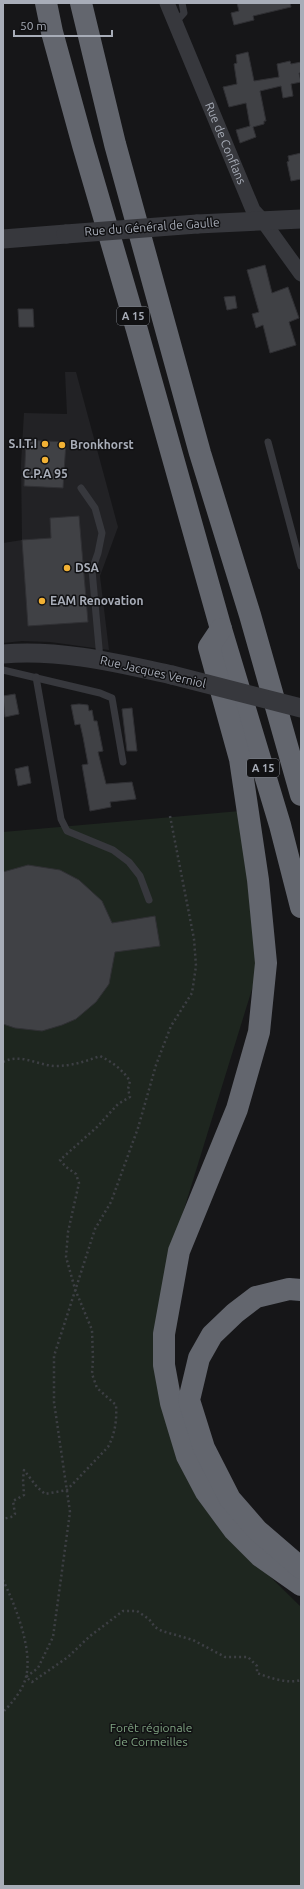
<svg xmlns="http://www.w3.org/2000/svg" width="304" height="1889" font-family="Ubuntu,sans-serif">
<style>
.built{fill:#222225}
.green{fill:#1e261f}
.building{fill:#404145;stroke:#303034}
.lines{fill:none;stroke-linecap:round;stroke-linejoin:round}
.path{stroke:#3d3f44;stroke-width:2.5;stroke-dasharray:2 3;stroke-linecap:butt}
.service{stroke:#37383d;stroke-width:7}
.minor{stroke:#37383d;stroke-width:15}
.tertiary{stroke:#37383d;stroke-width:19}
.motorway{stroke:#63666e;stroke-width:22}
.tertiary-bridge{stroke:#37383d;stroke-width:19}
.poi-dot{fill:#f2b134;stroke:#111113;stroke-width:1.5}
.labels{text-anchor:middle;stroke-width:3;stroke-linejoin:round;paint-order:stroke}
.shield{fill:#111113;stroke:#7b7e86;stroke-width:1}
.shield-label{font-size:11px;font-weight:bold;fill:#a8adb8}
.street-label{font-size:12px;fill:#a8adb8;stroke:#111113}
.poi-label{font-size:12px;font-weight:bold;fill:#a8adb8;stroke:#111113;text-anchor:start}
.park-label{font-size:12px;fill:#7fa381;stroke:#111113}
</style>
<rect width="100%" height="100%" fill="#161618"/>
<path class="built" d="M65 372H76L118 527 100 576 109 650 50 642 22 641 3 643V543L22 540 21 464 24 413 67 414Z"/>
<path class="green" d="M240 811 257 973 177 1232 154 1366 231 1538 301 1607V1886H3V832Z"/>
<g class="building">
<path d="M237 3H290L291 7 253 16 254 20 234 25 231 13 239 11Z"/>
<path d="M248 52 254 81 279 77 277 64 290 61 291 64 301 62V73H299L301 82 291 84 293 96 283 98 281 86 260 91 266 121H264V124L253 127 256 137 240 143 236 130 250 126 246 103 229 107 223 87 237 84 234 64 237 63 236 55Z"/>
<path d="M301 153V179L291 181 287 162 289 161 288 156Z"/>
<path d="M265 265 272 293 288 287 299 318 289 322 296 345 270 353 263 325 256 328 252 314 259 312 247 270Z"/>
<path d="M235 296 237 308 227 310 224 297Z"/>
<path d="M18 309H33L34 327H19Z"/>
<path d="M26 440 66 442 63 488 24 486Z"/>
<path d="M79 516 88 622 28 626 22 540 51 538 50 518Z"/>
<path d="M15 694 19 714 5 717 3 696Z"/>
<path d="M79 704 88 705 89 711 92 710 94 721H97L103 751 98 752 106 784 132 782 136 799 110 802 111 807 90 811 82 765 88 764 83 737 80 724 75 725 71 705Z"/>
<path d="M132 708 137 751H127L122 709Z"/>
<path d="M28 766 31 783 18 786 15 769Z"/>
<path d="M28 865 60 870 79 880 102 901 112 923 155 916 160 946 115 952 109 984 96 1002 76 1019 62 1025 42 1031 15 1028 3 1024V872Z"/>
</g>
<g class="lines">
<g class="path">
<path d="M170 816 194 939 196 966 192 993 171 1026 156 1065 138 1128 111 1202 95 1229 54 1356V1402L70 1512 53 1637 38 1668 26 1677 32 1682 68 1657 90 1636 123 1611H137L149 1619 155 1627 162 1631 193 1640 225 1657H248L257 1666V1673C270 1678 287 1684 301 1680"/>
<path d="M3 1062C20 1053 38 1065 54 1066 71 1066 84 1062 100 1056 112 1062 122 1069 130 1081L128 1089 130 1097 118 1104 97 1127 60 1160 66 1167 76 1174 79 1183 68 1232 66 1257 75 1289 92 1330 93 1359 92 1374 97 1388 116 1405C117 1420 115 1434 108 1447L67 1490 45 1494 37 1487 24 1470 23 1479 24 1495 13 1501 15 1514 11 1517 3 1519"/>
<path d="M3 1580C15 1605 33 1649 26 1677 23 1690 12 1703 3 1712"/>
</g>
<g class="service">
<path d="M175 23 184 13 182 3"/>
<path d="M268 442 301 566"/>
<path d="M81 488 95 508 102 533 98 553 92 570 100 659"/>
<path d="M3 670 100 693 112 698 123 762"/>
<path d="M36 677 61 819 67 831 113 850 129 862 140 876 149 900"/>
</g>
<path class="minor" id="s1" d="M167 3 253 210 263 221 301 274"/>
<g class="tertiary">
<path d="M197 224 301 219"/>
<path d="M3 239 66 234"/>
<path d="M3 654C60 649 117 663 172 675"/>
</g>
<g class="motorway">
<path d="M46 3 52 32 83 145 137 330 221 629 280 825 301 907"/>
<path d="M81 3 115 144 200 453 250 615 301 795"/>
<path d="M221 629 209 647 240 759 258 880 266 963 259 1032 237 1109 179 1251 164 1334V1365L171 1403 187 1456 206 1492 234 1530 260 1556 301 1585"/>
<path d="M301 1290 289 1289 256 1297 235 1313 212 1335 199 1358 189 1400 204 1448 230 1499 257 1530 301 1568"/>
</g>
<g class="tertiary-bridge">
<path d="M66 234 197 224"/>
<path d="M172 675 301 708"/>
</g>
</g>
<g class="poi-dot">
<circle cx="45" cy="444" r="4"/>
<circle cx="62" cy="445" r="4"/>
<circle cx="45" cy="460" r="4"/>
<circle cx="67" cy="568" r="4"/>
<circle cx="42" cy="601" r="4"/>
</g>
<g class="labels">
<g class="shield">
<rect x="117" y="307" width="32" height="18" rx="3"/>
<rect x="247" y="759" width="32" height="18" rx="3"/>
</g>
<g class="shield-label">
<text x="133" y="320">A 15</text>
<text x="263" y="772">A 15</text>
</g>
<g class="street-label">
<text dy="4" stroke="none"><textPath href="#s1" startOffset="152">Rue de Conflans</textPath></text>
<text transform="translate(152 227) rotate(-4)" y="4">Rue du Général de Gaulle</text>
<text transform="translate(153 672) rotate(13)" y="4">Rue Jacques Verniol</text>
</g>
<g class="poi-label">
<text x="37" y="448" text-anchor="end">S.I.T.I</text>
<text x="70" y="449">Bronkhorst</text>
<text x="45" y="478" text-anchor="middle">C.P.A 95</text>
<text x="75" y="572">DSA</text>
<text x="50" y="605">EAM Renovation</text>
</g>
<g class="park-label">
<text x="151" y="1732">Forêt régionale<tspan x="151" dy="14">de Cormeilles</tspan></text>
</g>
</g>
<rect width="304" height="1889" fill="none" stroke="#a8adb8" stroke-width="8"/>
<path d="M14 30v6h98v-6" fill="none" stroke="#a8adb8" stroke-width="2"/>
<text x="20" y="30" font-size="12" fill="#a8adb8" stroke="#111113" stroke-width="3" paint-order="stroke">50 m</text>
</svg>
